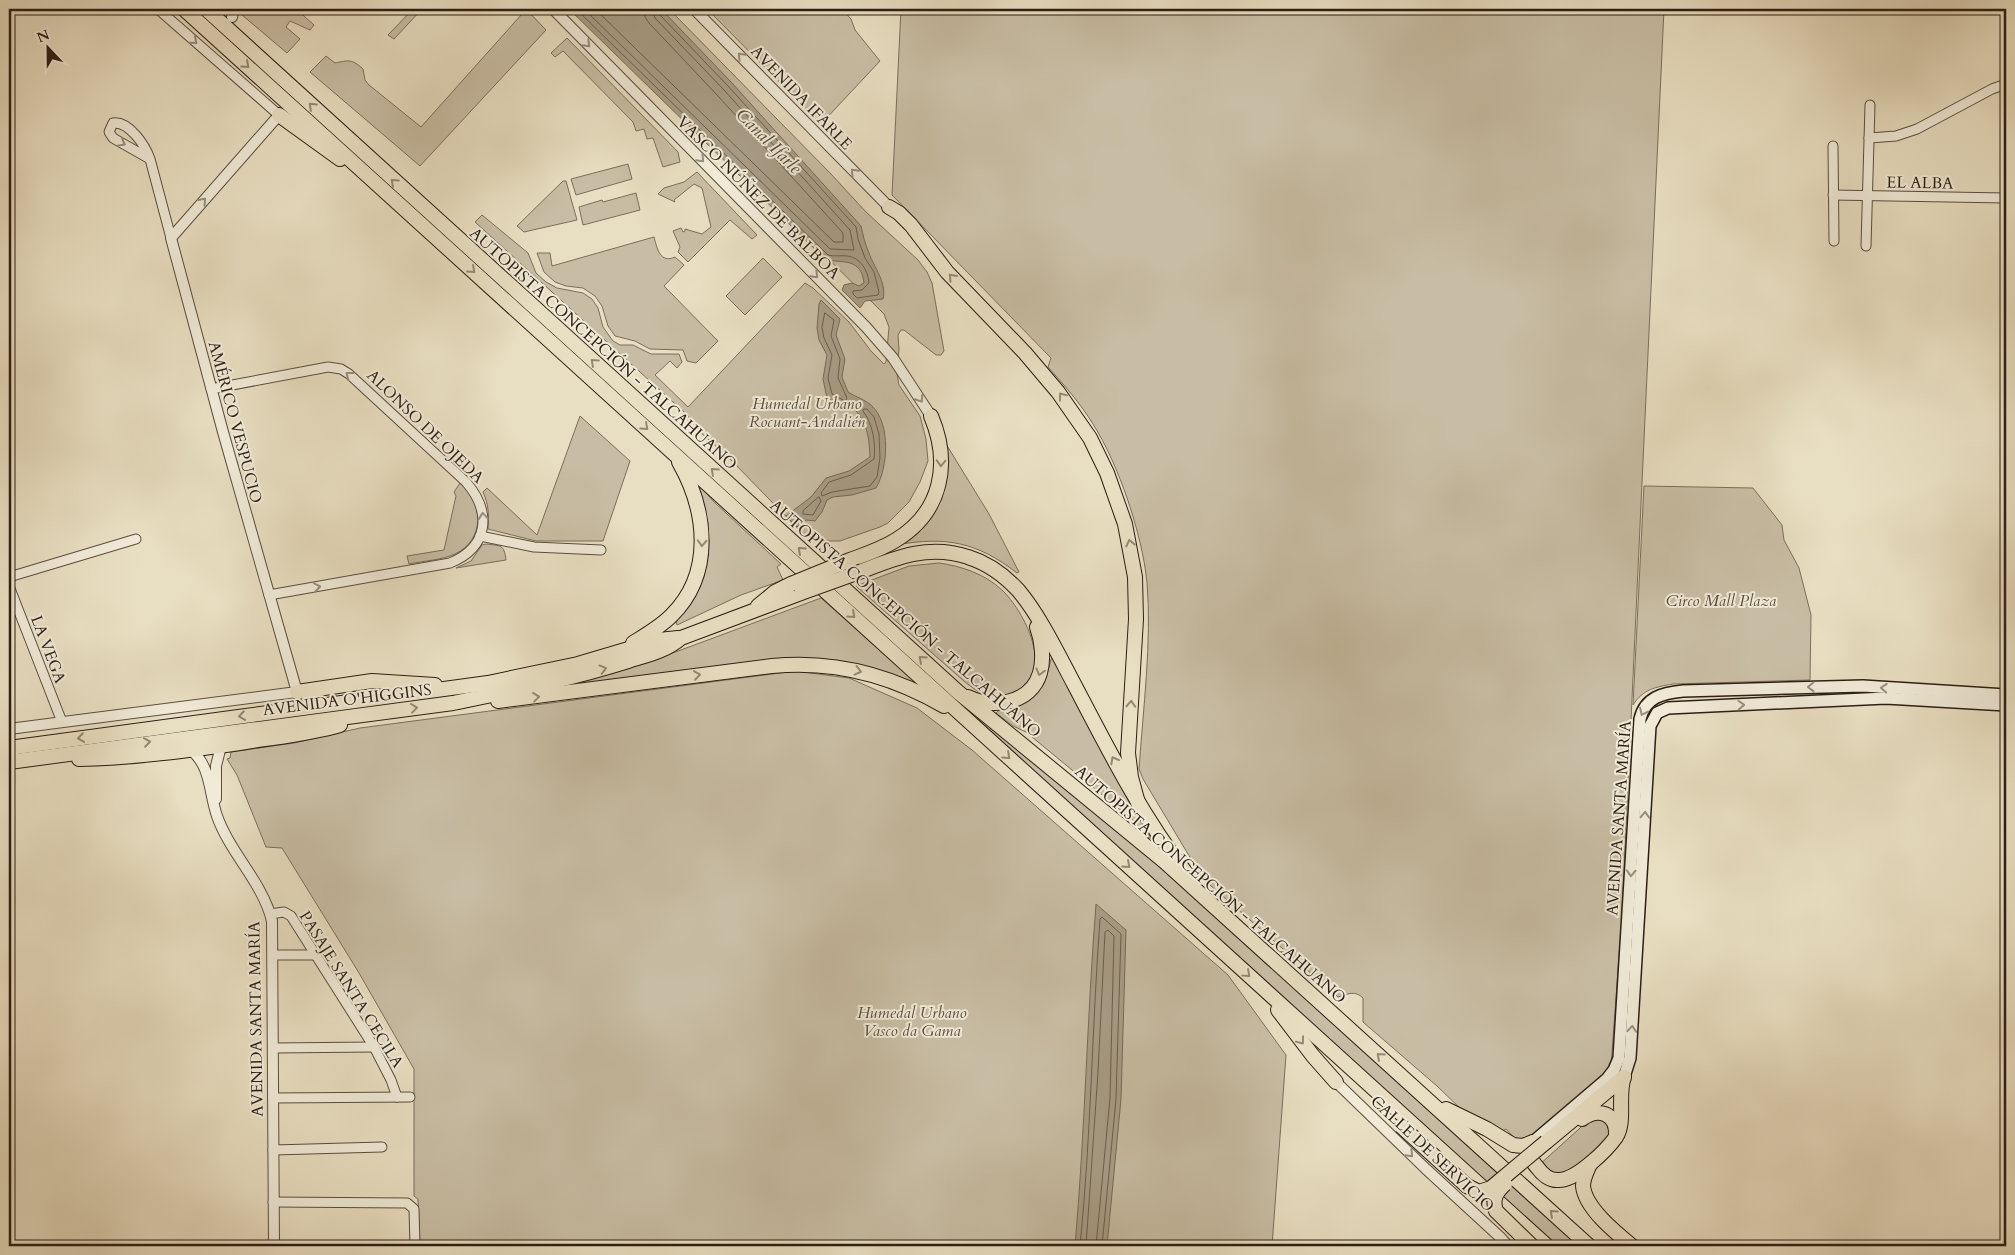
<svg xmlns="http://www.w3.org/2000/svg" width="2015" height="1255" font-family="Cardo,serif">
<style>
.green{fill:#c8bda4;stroke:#7a6e5c}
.water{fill:#a89d86;stroke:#766a58}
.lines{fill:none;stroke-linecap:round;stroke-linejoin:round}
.shore{stroke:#6a5e4d;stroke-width:1}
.minor-casing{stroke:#5b4e3f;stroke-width:11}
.tertiary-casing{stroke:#5b4e3f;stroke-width:12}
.secondary-casing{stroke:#2c1e14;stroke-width:14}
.primary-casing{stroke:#2c1e14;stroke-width:16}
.minor{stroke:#f0ead7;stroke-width:9}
.tertiary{stroke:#f0ead7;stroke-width:10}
.secondary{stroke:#f0ead7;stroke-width:11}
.primary{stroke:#e8dec1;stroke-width:14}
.primary-bridge-casing{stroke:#2c1e14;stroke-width:16;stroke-linecap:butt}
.primary-bridge{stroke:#e8dec1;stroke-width:14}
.oneway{stroke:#988e7f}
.oneway2{stroke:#938873}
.labels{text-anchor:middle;stroke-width:4;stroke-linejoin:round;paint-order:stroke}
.street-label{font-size:16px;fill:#2c1e14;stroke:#f0ead7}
.park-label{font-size:16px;font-style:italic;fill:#5b4e3f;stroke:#f0ead7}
.water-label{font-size:18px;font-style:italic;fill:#574a3c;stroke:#f0ead7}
</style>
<rect width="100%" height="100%" fill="#e8dec1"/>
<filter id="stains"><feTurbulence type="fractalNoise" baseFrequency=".004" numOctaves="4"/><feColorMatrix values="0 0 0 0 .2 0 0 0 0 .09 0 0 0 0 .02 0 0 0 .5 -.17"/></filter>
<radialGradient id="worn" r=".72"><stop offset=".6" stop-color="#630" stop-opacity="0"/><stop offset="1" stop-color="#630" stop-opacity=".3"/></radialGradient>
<g class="green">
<path d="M242 9H296L314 25 310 30 290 21 286 27 300 39 287 53 242 15Z"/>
<path d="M413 9H422L394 39 388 35Z"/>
<path d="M518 9H526L546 30 420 166 310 72 326 56 335 63C349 60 352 59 363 69L365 80 369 85 421 127 522 14Z"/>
<path d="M576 9H669L831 174 866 212 918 260 927 272 932 283 944 351 941 355H936L904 330H901L898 335 899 349 897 374 899 385 920 416 926 439 928 461 920 482 909 502 888 523 880 527 840 541H814L804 535 732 461 698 430 692 421 684 412 475 222 482 215 528 253 536 273 546 282 557 288 583 293 592 299 598 308 603 327 613 341 620 345H633L651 354H679L682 362 677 368 670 361 655 375 688 407 805 283 813 288 849 322 871 351 884 364 886 362 889 327 884 314Z"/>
<path d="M707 9H842L851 19 855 30 880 61 821 124Z"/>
<path d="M901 9H1664L1622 914 1611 1067 1522 1146 1506 1129 1500 1133 1466 1114 1437 1086 1363 1022V998C1355 990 1348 994 1338 997L1203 879 1143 779 1139 769C1143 710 1152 641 1147 582 1142 534 1119 465 1093 424 1081 404 1064 385 1048 367L1051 358 892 195Z"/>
<path d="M567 38 678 152 680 162 663 167 653 138 647 139 644 129 636 131 633 122 563 51 555 57 551 53Z"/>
<path d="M628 164 632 179 576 195 571 179Z"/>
<path d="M697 172 757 235 752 239 730 220 688 262 678 252 680 247 673 231 681 228 683 232 685 231V229L702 234 711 227 702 188 694 184 674 200 675 202 658 194 664 188 684 182Z"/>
<path d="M563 181H566L577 220 524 232 517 226Z"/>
<path d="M636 193 640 210 583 225 579 207 602 200 603 202Z"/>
<path d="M654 237C657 248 660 264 675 257L684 265 664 286 718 341 696 363 687 361 683 350 650 349 635 341 615 336 608 326 602 306 595 296 583 288 566 286 555 282 544 272 537 253H550L552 266Z"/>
<path d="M763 258 782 277 745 315 726 296Z"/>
<path d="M580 416 630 461 603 541H536L488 529C489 516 489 505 483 492L487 488 537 535Z"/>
<path d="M946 444 989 514 1019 572 1017 573C977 542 946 536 896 545L923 524Z"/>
<path d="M697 482 713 501 781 564 777 567 783 580 741 595 677 625 676 621 684 612 708 548 707 522 696 483Z"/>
<path d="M460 483C484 502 485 540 455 554 442 560 423 561 409 564L407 556 444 550 456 496 454 492Z"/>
<path d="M1644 486 1753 488 1782 525 1784 540 1799 568 1811 615 1810 680 1673 684C1656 687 1643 689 1633 705Z"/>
<path d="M486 544C501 546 504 544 506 560L456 568 471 561 482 545Z"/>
<path d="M939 563C961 566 985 574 1002 590 1024 611 1056 672 1017 692 1011 696 998 698 991 697 981 695 973 688 965 682L856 586 909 566Z"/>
<path d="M838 590 1120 830 1580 1246H1554L834 591Z"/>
<path d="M821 598 914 681 912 683 874 669 828 660 786 658 542 689 662 657Z"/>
<path d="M1053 658 1129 802 1152 840 1141 831 1135 822 1026 732 1013 726 996 713 999 710C1032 704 1044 692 1051 659Z"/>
<path d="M795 671 849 678 917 708 972 750 1228 975 1286 1055 1272 1246H420L418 1199 414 1196V1069L359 973 282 848 266 847 237 775 227 759 230 758 231 752 294 743 360 728Z"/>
<path d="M1596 1116 1609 1125 1610 1134 1608 1139 1566 1175 1562 1177 1538 1166 1590 1119Z"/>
</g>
<g class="water">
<path d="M569 9H661L732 83 861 226C863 235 865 244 869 253 874 267 887 283 883 299L865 301 860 308 842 290 844 285 852 283 859 286 864 283C861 258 844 263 826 260Z"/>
<path d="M821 300 840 319 836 335 845 359 842 377 848 392C856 397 866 400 872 406 891 424 888 468 876 488L852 495 833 497 827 500 822 512 815 521 806 520 797 527 786 516 811 497 826 478 849 471 870 457C869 434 867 424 853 407L842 406 827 398 823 379 827 355 819 340 817 328 819 304Z"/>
<path d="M1096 904 1126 930 1121 1099 1107 1246H1075C1085 1132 1087 1018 1096 904Z"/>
</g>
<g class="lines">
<g class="shore">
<path d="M576 9 828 255C834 257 841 255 848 256 861 258 868 271 869 283L862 290 853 291V294L857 298 878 295 879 292 874 272 865 258 858 239 856 227 728 86 659 14 658 9"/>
<path d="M584 9 830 249 854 250 850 230 724 90 655 18 652 9"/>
<path d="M595 9 834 242H843V233L718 96 649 23 645 17 644 9"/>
<path d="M825 313 834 320 831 336 840 359 838 378 847 398 845 401 832 394 828 378 832 355 824 338 822 328Z"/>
<path d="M864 409H867L874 417 879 434 880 458 877 477 870 486 832 492 822 496 821 493 829 482 851 475 874 459C876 444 873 424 863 411Z"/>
<path d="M819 497 821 501 813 515 803 514V511Z"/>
<path d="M1080 1246C1091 1138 1092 1028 1100 919L1102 917 1121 934 1116 1099 1102 1246"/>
<path d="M1086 1246 1098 1072 1105 932 1108 930 1114 936 1110 1098 1096 1246"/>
</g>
<defs>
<g id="minor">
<path d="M158 9 279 115"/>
<path d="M1869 138 1896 136 1917 129 1992 89 2006 84"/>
<path d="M1833 146 1834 241"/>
<path d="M150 159 113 138 109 132 113 123C129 121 145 145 150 159L171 238"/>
<path d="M1833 195 2006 198"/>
<path d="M1866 246 1870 105"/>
<path d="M211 389 328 367 341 369 349 374 466 482C492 512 489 547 450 563L269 595"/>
<path d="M480 536 534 547 601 550"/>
<path d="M9 577 136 539"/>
<path d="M9 586 62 722"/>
<path d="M270 914 284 912 291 916 374 1047 391 1080 397 1097"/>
<path d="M273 955H316"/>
<path d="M273 1048 374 1047"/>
<path d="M273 1098 410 1097"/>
<path d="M273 1150 382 1147"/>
<path d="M273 1202 407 1203 414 1209 415 1246"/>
</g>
<g id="tertiary">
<path d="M553 9 866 327 893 358 931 416"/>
<path d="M694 9 889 207"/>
<path d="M232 17 234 9"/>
<path d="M9 729 297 692 223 432 171 238 279 115"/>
<path d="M191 750C211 766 209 793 217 816 230 853 263 883 272 921L274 1246"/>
<path d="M216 799V766L221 746"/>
<path d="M1336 1082 1426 1169 1501 1238 1508 1246"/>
</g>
<g id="secondary">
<path d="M1624 1077 1630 1058 1650 726 1657 713 1668 708 1886 698 2006 705"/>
<path d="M1533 1142 1607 1079 1614 1070 1619 1058 1640 719C1645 697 1663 693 1683 691L1863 686 2006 695"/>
</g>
<g id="primary">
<path d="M184 9 1547 1246"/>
<path d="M206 9 958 692 1164 861 1589 1246"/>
<path d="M279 115 340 159"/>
<path d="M889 207 899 213 911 225 947 272 1025 353 1058 392 1090 438 1107 473 1125 524 1135 577 1136 619 1128 753 1131 777 1138 803"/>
<path d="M850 560C866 554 882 549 896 540 942 512 951 463 931 416"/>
<path d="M862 571C897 557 930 544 968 557 987 563 1004 575 1018 590 1040 616 1058 654 1074 684 1108 749 1141 815 1186 873"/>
<path d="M758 606 775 592 791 584"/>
<path d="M633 643C646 635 660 627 671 616 714 574 707 511 679 462"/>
<path d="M297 692 372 681 435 685"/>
<path d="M968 697C993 709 1031 704 1040 673 1044 659 1042 641 1037 627"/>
<path d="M498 701 772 666C833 660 891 675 944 706"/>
<path d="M9 748 488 683 578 664 659 640 678 638"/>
<path d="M79 759C135 758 191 750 246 742 277 737 309 734 340 725"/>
<path d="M9 762 453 703C511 691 571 679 628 661 647 655 666 651 681 638L801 593"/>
<path d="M1278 1010 1313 1056 1336 1082"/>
<path d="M1446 1109 1487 1129 1513 1145 1523 1146 1533 1142"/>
<path d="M1582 1119C1598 1107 1617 1113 1616 1135"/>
<path d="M1533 1142C1529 1151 1530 1160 1537 1167 1542 1174 1550 1181 1559 1180 1576 1180 1606 1151 1616 1137 1626 1122 1617 1095 1624 1077"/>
<path d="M1546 1142 1624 1077"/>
<path d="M1590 1164C1587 1171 1583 1178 1583 1186 1585 1208 1616 1233 1632 1246"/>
</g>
</defs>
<use href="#minor" class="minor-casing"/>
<use href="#tertiary" class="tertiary-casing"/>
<use href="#secondary" class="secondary-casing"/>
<use href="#primary" class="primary-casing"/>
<use href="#minor" class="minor"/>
<use href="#tertiary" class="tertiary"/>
<use href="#secondary" class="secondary"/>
<use href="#primary" class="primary"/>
<defs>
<g id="primary-bridge">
<path d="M791 584 850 560"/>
<path d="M801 593 862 571"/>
<path d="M1401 1126 1467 1186 1479 1192 1491 1188 1546 1142"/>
<path d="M1505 1184C1496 1192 1492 1199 1496 1211L1532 1246"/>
</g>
</defs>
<use href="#primary-bridge" class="primary-bridge-casing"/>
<use href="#primary-bridge" class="primary-bridge"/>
</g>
<defs><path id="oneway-chevron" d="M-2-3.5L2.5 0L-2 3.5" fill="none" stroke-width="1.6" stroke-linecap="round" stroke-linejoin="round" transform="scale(1.25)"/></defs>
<g class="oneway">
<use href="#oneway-chevron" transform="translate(194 41) rotate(41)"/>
<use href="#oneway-chevron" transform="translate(587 44) rotate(45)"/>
<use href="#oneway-chevron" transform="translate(741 56) rotate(-134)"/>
<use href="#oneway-chevron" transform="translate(122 143) rotate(29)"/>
<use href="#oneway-chevron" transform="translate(701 159) rotate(46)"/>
<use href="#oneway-chevron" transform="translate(854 172) rotate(-134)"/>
<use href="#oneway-chevron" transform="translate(203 201) rotate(-48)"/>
<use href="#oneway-chevron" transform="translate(815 275) rotate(45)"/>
<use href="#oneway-chevron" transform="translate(349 375) rotate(-142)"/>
<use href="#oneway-chevron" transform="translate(920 399) rotate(58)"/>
<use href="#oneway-chevron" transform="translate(483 516) rotate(-95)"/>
<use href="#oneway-chevron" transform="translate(317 587) rotate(-10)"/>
<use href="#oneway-chevron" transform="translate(1811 687) rotate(179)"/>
<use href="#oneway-chevron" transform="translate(1884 688) rotate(-176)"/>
<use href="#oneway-chevron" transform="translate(1741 705) rotate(-2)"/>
<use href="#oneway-chevron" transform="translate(1643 712) rotate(115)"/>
<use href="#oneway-chevron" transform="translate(1645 815) rotate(-87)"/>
<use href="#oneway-chevron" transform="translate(1631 873) rotate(93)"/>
<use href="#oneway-chevron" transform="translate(1632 1029) rotate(-86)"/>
<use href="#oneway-chevron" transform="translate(1410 1154) rotate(45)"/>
</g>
<g class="oneway2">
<use href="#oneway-chevron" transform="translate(246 65) rotate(42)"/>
<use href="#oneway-chevron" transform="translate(312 106) rotate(-137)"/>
<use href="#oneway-chevron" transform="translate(394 182) rotate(-138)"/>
<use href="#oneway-chevron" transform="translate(472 270) rotate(42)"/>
<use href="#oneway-chevron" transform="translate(952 277) rotate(-132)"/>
<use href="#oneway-chevron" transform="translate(594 362) rotate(-138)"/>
<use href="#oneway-chevron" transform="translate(1062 396) rotate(-127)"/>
<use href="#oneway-chevron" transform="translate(645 427) rotate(42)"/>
<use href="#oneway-chevron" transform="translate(941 463) rotate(92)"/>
<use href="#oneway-chevron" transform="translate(714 471) rotate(-138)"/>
<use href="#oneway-chevron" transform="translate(702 543) rotate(93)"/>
<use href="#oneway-chevron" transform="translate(1130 543) rotate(-102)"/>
<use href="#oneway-chevron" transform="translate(801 550) rotate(-138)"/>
<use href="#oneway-chevron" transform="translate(852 615) rotate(42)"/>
<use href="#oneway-chevron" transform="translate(922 659) rotate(-138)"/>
<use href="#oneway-chevron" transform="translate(603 669) rotate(-15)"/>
<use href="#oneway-chevron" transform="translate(858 671) rotate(14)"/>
<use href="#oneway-chevron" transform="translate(1040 672) rotate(105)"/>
<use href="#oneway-chevron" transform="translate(697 675) rotate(-8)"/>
<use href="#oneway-chevron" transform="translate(536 697) rotate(-7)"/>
<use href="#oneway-chevron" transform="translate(1131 704) rotate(-87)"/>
<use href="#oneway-chevron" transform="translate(414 708) rotate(-7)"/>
<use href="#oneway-chevron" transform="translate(242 716) rotate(172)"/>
<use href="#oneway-chevron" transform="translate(81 738) rotate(172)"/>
<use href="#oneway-chevron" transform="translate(147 742) rotate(-8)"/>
<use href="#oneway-chevron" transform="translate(1007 756) rotate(42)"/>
<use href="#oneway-chevron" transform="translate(1114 760) rotate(-118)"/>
<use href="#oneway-chevron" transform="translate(1127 865) rotate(42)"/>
<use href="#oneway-chevron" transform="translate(1247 974) rotate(42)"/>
<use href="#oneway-chevron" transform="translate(1301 1041) rotate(53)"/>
<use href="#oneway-chevron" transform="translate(1380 1056) rotate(-138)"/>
<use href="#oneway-chevron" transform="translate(1553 1213) rotate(-138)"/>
</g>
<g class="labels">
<g class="street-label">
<text transform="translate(802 97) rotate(46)" y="6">AVENIDA IFARLE</text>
<text transform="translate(1920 182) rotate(1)" y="6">EL ALBA</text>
<text transform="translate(759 197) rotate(45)" y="6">VASCO NÚÑEZ DE BALBOA</text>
<text transform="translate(604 348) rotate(42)" y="6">AUTOPISTA CONCEPCIÓN - TALCAHUANO</text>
<text transform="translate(236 422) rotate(75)" y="6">AMÉRICO VESPUCIO</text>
<text transform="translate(426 426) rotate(44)" y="6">ALONSO DE OJEDA</text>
<text transform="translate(906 618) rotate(41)" y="6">AUTOPISTA CONCEPCIÓN - TALCAHUANO</text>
<text transform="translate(49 649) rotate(69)" y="6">LA VEGA</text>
<text transform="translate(347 699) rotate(-7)" y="6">AVENIDA O'HIGGINS</text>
<text transform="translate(1618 818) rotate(-86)" y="6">AVENIDA SANTA MARÍA</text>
<text transform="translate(1211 884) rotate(41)" y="6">AUTOPISTA CONCEPCIÓN - TALCAHUANO</text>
<text transform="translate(352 989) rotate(58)" y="6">PASAJE SANTA CECILA</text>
<text transform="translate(255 1019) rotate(-91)" y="6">AVENIDA SANTA MARÍA</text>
<text transform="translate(1433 1153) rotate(43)" y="6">CALLE DE SERVICIO</text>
</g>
<g class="park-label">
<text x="807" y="409">Humedal Urbano<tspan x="807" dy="18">Rocuant-Andalién</tspan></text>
<text x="1721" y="606">Circo Mall Plaza</text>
<text x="912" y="1018">Humedal Urbano<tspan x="912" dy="18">Vasco da Gama</tspan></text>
</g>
<g class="water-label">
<text transform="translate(769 141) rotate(45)" y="6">Canal Ifarle</text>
</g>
</g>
<rect width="2015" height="1255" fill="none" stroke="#e8dec1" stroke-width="30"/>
<rect x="10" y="10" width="1995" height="1235" fill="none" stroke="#2c1e14" stroke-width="2.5"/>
<rect x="15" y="15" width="1985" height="1225" fill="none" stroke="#2c1e14"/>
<g transform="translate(48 48) rotate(338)" stroke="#f0ead7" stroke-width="4" paint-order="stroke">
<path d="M0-4L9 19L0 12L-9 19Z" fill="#2c1e14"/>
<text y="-8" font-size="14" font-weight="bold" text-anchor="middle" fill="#2c1e14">N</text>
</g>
<rect width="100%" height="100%" filter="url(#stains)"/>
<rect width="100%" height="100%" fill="url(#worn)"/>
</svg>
